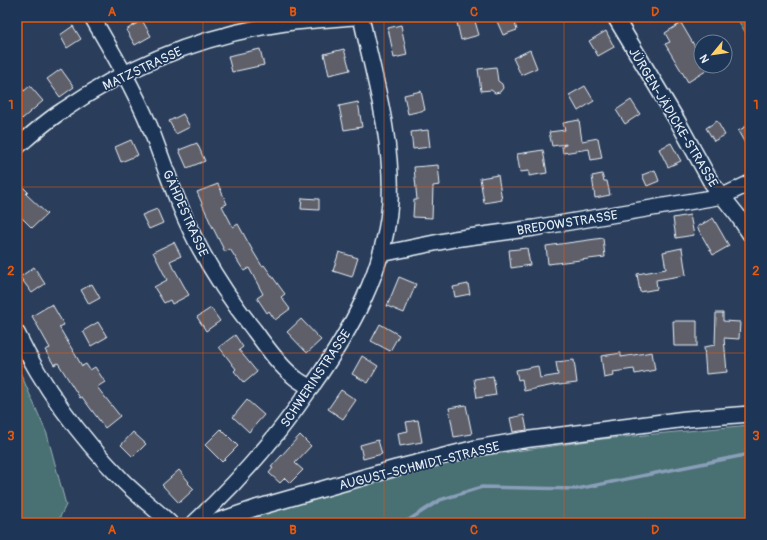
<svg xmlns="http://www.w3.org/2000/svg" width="767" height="540" font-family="Pangolin,sans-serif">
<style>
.green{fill:#496f72;stroke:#98b0b5}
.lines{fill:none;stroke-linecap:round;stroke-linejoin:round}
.stream{stroke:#899fb9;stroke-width:3.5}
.building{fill:#5f5f69;stroke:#e8f1f8}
.minor-casing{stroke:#e8f1f8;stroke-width:18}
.minor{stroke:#1d3557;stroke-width:15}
.grid{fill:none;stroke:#e8590c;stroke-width:1;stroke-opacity:0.55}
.labels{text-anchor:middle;stroke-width:3.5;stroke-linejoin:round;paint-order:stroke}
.street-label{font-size:13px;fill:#e8f1f8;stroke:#1d3557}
.neatline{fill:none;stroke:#e8590c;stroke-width:1.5}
.grid-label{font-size:13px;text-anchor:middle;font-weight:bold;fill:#e8590c}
</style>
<rect width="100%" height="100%" fill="#2a3d5b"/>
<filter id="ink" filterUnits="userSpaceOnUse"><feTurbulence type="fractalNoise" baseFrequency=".025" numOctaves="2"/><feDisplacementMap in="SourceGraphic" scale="8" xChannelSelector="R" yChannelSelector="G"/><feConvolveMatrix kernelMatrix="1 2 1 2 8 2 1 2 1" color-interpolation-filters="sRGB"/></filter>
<g filter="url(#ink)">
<g class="green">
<path d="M736 17H750V40Z"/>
<path d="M17 365 47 434 66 505 57 523H17Z"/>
<path d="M750 425V523H227L416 467 474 457 603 439Z"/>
</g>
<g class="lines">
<path class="stream" d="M404 523 440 500 482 487 577 489 750 454"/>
</g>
<g class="building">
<path d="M495 17H513L517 30 503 35Z"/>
<path d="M474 18 479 35 461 40 457 23Z"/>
<path d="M142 20 151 36 135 45 126 30Z"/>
<path d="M681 23 701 57V66H714L688 82 665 44 670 42 665 33Z"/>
<path d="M401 25 407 55 394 58 388 28Z"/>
<path d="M73 26 81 39 67 48 60 35Z"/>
<path d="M606 31 614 47 598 56 589 41Z"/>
<path d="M260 49 264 65 232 72 228 56Z"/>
<path d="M344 49 350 70 329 75 324 54Z"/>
<path d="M530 50 537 68 521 75 513 58Z"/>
<path d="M496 67 498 81 502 84 503 88 500 92 495 93 491 90 481 91 478 69Z"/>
<path d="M61 69 74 87 60 97 47 79Z"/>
<path d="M17 82 24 91 30 86 43 101 22 119 17 113Z"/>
<path d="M585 86 594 101 578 111 569 95Z"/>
<path d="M421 91 425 110 408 114 404 95Z"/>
<path d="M631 100 640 114 625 124 616 110Z"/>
<path d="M358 102 362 127 344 130 339 106Z"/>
<path d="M183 114 190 127 176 134 169 121Z"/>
<path d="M579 120 582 141 598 138 602 158 591 160 589 149 563 153 562 146 566 145V144L552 146 549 132 565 130 563 123Z"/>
<path d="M717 121 725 135 714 141 706 128Z"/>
<path d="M750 124V152L738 131Z"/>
<path d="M428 130 430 147 413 149 411 132Z"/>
<path d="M131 140 138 155 121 162 115 147Z"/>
<path d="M197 143 205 161 187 168 179 150Z"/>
<path d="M671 143 681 161 668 167 659 149Z"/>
<path d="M543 150 547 173 529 176V171L520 172 517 154Z"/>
<path d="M438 165 440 185 433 186 432 218 413 217 414 200H417L414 167Z"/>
<path d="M655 170 659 181 647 186 642 175Z"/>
<path d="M602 174 604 181H607L610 195 595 198 592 176Z"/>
<path d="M498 175 502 200 484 203 480 178Z"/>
<path d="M17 181 28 192 26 194 47 214 32 228 17 213Z"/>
<path d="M218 184 227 204 222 206 233 227 238 224 254 253 262 266 264 265 285 294 281 297 290 309 275 320 269 311 267 313 257 298 263 294 249 268 244 271 230 249 225 252 210 222 197 192Z"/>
<path d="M302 198 319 199V210L301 209Z"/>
<path d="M157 209 163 223 149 229 142 215Z"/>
<path d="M690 215 694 235 676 238 673 218Z"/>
<path d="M713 218 729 246 713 255 697 227Z"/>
<path d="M603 238 605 257 548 264 546 246Z"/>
<path d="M174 242 181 256 170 261 189 295 172 304 170 300 164 303 154 287 167 280 153 252Z"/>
<path d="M527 248 530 265 511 268 509 250Z"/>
<path d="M682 248 686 275 656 280 657 289 640 292 637 274 666 269 663 252Z"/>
<path d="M339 252 358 258 352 277 333 271Z"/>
<path d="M34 267 45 284 32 293 20 277Z"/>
<path d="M399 277 416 284 404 313 387 306Z"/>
<path d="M92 284 100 298 89 304 81 290Z"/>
<path d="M468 284 470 294 455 297 453 287Z"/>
<path d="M52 304 64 325 59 327 82 366 86 364 90 370 95 367 105 382 97 387 120 416 105 428 82 397 80 398 58 363 54 365 45 350 50 348 32 316Z"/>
<path d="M211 308 220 321 206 331 197 317Z"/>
<path d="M716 313H723V321L740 322 739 339 724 338 727 372 706 374 704 347 715 345Z"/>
<path d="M301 319 321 340 307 353 287 332Z"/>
<path d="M673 321H697V346H674Z"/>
<path d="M98 322 107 337 91 346 83 331Z"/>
<path d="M380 324 399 335 390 351 371 341Z"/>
<path d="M235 335 243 347 239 350 257 372 244 383 234 371 236 369 219 347Z"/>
<path d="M652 352 655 370 635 374 634 369 613 372 614 376 604 378 601 356 621 353V357Z"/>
<path d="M362 356 378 366 368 383 352 374Z"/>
<path d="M574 360 577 383 559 385V384L524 391 522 379 518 380 516 370 538 366 540 378 558 375 556 362Z"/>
<path d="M493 376 496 395 477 398 474 379Z"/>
<path d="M341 390 356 400 343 419 328 409Z"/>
<path d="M247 400 264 415 249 432 233 417Z"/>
<path d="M466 405 472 434 454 437 449 408Z"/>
<path d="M524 415 527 430 513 432 510 418Z"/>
<path d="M418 420 422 442 400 446 398 433 408 431 406 422Z"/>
<path d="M221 429 238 446 222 462 205 445Z"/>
<path d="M133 432 146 444 133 457 121 445Z"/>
<path d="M300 435 311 446 295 463 303 470 290 483 285 478 280 483 269 473 273 468 271 467Z"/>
<path d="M378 440 382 454 363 459 360 445Z"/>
<path d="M179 470 189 482 188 483 194 489 179 503 162 485Z"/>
</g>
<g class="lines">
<defs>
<g id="minor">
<path d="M92 17C113 53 134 89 150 127 160 153 169 180 180 206 198 251 224 292 254 330 266 346 278 364 293 376 298 381 305 384 311 388"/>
<path d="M615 17 678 122 711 182 738 216 750 234"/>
<path d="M17 147C31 135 46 121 62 111 127 66 201 36 279 24 304 20 330 19 355 17"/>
<path d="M381 254 454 239 534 228 723 196 750 183"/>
<path d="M17 333C43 388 82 439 124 482 138 496 155 509 170 523"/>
<path d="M194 523C238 482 278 436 312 386 351 330 385 271 390 202 393 139 374 77 361 17"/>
<path d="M212 523 256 508 396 468 476 448 523 440 686 419 750 414"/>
</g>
</defs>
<use href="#minor" class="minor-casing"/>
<use href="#minor" class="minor"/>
</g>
</g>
<path class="grid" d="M203 17V523M384 17V523M564 17V523M17 187H750M17 353H750"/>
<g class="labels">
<g class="street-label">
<text transform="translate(142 68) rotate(-25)" y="5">MATZSTRASSE</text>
<text transform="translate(674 117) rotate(59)" y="5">JÜRGEN-JÄDICKE-STRASSE</text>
<text transform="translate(186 213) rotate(66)" y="5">GÄHDESTRASSE</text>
<text transform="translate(567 222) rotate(-9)" y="5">BREDOWSTRASSE</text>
<text transform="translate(315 378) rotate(-56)" y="5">SCHWERINSTRASSE</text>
<text transform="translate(419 465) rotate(-14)" y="5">AUGUST-SCHMIDT-STRASSE</text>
</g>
</g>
<rect width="767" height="540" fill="none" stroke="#1d3557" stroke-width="44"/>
<g transform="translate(713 54) rotate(241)"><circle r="19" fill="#1d3557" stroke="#6e8097"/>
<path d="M0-3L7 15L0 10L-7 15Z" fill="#ffd166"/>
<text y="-6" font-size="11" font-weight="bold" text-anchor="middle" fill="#e8f1f8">N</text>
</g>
<rect x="22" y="22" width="723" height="496" class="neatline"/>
<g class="grid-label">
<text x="112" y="16">A</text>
<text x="293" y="16">B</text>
<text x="474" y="16">C</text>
<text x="655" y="16">D</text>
<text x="11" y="109">1</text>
<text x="756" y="109">1</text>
<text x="11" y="275">2</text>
<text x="756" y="275">2</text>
<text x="11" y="440">3</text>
<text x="756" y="440">3</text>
<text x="112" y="534">A</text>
<text x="293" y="534">B</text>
<text x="474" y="534">C</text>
<text x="655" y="534">D</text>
</g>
</svg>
